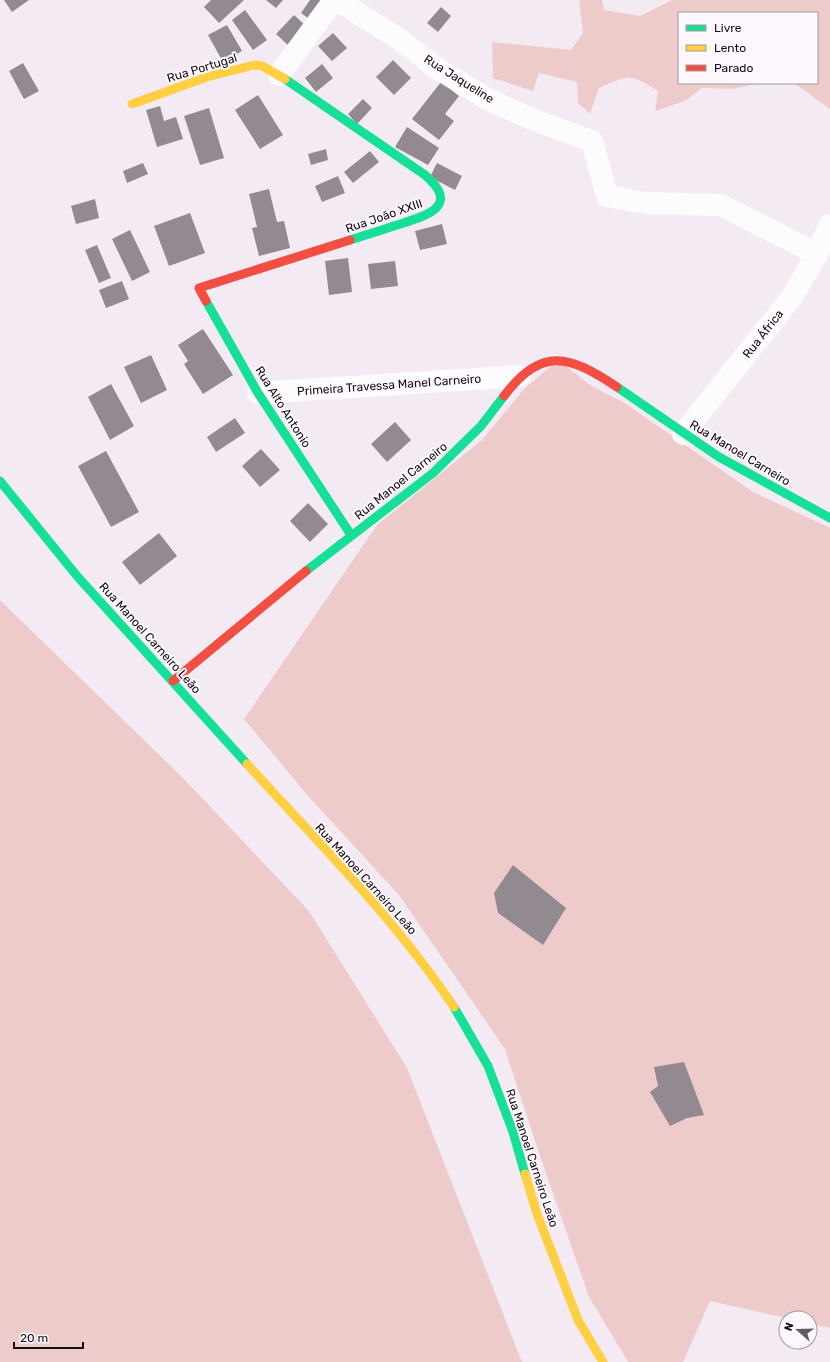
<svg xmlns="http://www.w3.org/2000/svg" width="830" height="1362" font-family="Rubik,sans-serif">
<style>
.green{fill:#eecbcb}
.building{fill:#928a90}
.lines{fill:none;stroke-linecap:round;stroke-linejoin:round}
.street{stroke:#fdfcfd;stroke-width:22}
.fast{stroke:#16e098;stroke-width:9}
.slow{stroke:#ffcf43;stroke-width:9}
.jam{stroke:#f24e42;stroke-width:9}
.labels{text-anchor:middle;stroke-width:4;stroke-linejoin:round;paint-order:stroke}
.street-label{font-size:12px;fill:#120d12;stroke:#fef8fe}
</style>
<rect width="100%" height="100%" fill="#f4eaf4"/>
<g class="green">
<path d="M579 0H602L604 10 640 16 672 0H830V109L794 83H817V13H679V83H759L732 89 702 88 685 101 655 111 658 91C630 73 629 75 599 88L590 114 578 103 577 82 539 73 533 91 493 78 492 42 571 50 583 33Z"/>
<path d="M558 360 590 385 626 404 753 492 830 528V1328L810 1324V1318H786L710 1301 683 1362H628L589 1297 539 1153 505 1049 399 895 309 797 244 719 377 525 482 440 524 389Z"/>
<path d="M0 600 184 779 309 911 407 1068 522 1362H0Z"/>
</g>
<g class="building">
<path d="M4 0H29L12 12Z"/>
<path d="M211 0H244L219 23 204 7Z"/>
<path d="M266 0H283L276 8Z"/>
<path d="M310 0H322L312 21 301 13Z"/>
<path d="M441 7 451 16 438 32 427 23Z"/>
<path d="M245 10 267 40 253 50 232 20Z"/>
<path d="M294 15 307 27 289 46 276 34Z"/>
<path d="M227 25 242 51 223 62 208 35Z"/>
<path d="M333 33 347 48 332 61 318 46Z"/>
<path d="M393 60 411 78 394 95 376 77Z"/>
<path d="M23 63 39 91 24 99 9 71Z"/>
<path d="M322 64 333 78 316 92 305 78Z"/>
<path d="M441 82 459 96 445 114 454 121 439 140 412 119Z"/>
<path d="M258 95 283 135 260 149 235 110Z"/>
<path d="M363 99 372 108 357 124 348 114Z"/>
<path d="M160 106 164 121 176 117 183 139 157 147 146 110Z"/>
<path d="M209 108 224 158 200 165 184 116Z"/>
<path d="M407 127 439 148 428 165 395 147Z"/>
<path d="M326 149 328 160 311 165 308 154Z"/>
<path d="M370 151 379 162 353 183 344 172Z"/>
<path d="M143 163 148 174 127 183 123 171Z"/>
<path d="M437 163 462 176 455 190 430 177Z"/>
<path d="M338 176 345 193 322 202 315 186Z"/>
<path d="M269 189 277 222 284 221 290 248 259 256 252 228 257 227 249 194Z"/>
<path d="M95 199 99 218 76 224 71 206Z"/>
<path d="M190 213 205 253 169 266 154 226Z"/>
<path d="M442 224 447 244 420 250 415 231Z"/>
<path d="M130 230 150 272 132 281 112 239Z"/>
<path d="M97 245 111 278 99 283 85 250Z"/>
<path d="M348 258 352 292 329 295 325 261Z"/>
<path d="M395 261 398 286 371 289 368 264Z"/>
<path d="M122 281 129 299 106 308 99 290Z"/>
<path d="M203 329 233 375 203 394 184 364 188 361 178 345Z"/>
<path d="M151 355 167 390 141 403 124 367Z"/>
<path d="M111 384 134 426 110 440 88 397Z"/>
<path d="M235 418 245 433 216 452 207 437Z"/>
<path d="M395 422 411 440 387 462 371 444Z"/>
<path d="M261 449 280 470 260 487 242 466Z"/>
<path d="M106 451 139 512 111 527 78 466Z"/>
<path d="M308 503 328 524 310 542 290 521Z"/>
<path d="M159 533 177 556 140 585 122 562Z"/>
<path d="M513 865 566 908 543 945 498 913 494 893Z"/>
<path d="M684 1062 704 1115 687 1118 670 1126 650 1092 658 1086 654 1067Z"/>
</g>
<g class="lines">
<g class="street">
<path d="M336 0 401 40 432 65 487 99 534 120 592 141 607 196 645 203 721 205 817 254"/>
<path d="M279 75 334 0"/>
<path d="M258 393 520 376"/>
<path d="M683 434 792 297 817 254 830 225"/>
</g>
<g class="fast">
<path d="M285 79 425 175C462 207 425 216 397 225 382 230 366 235 350 240"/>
<path d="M206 301 258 393 351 535"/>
<path d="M617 387 719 457 830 518"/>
<path d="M0 481 77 576 247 764"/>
<path d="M306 571 433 473 481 426 504 396"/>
<path d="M454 1007 488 1066 513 1132 525 1174"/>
</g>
<g class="slow">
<path d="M132 104 207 77 254 65 262 66 285 79"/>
<path d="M247 764C318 842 395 919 454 1007"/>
<path d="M525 1174 537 1214 578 1320 603 1362"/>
</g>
<g class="jam">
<path d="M206 301 199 288 350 240"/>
<path d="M504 396C542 346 569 355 617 387"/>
<path d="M173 681 306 571"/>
</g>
</g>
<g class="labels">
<g class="street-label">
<text transform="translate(202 68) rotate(-17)" y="4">Rua Portugal</text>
<text transform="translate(459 79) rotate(32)" y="4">Rua Jaqueline</text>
<text transform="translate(384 216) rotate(-19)" y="4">Rua João XXIII</text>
<text transform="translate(763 334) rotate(-52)" y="4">Rua África</text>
<text transform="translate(389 385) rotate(-4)" y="4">Primeira Travessa Manel Carneiro</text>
<text transform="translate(283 407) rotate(58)" y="4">Rua Alto Antonio</text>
<text transform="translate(740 453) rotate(31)" y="4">Rua Manoel Carneiro</text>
<text transform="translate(401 481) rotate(-39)" y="4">Rua Manoel Carneiro</text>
<text transform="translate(150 638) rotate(48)" y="4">Rua Manoel Carneiro Leão</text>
<text transform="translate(366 879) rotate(48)" y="4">Rua Manoel Carneiro Leão</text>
<text transform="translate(532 1158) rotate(72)" y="4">Rua Manoel Carneiro Leão</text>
</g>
</g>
<rect x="678" y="12" width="140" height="72" fill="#fef8fe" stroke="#a09aa0"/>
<rect x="686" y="25" width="20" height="6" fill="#16e098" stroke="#a09aa0"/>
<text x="714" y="32" font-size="12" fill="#120d12">Livre</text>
<rect x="686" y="45" width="20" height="6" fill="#ffcf43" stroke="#a09aa0"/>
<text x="714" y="52" font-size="12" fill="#120d12">Lento</text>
<rect x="686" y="65" width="20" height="6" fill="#f24e42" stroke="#a09aa0"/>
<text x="714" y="72" font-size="12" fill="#120d12">Parado</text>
<g transform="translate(798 1330) rotate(290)"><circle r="19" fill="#fef8fe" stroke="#a09aa0"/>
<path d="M0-3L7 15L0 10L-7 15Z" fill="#615a61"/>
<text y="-6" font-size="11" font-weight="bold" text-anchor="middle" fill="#120d12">N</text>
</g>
<path d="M14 1342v6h69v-6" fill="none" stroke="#120d12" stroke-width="2"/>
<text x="20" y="1342" font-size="12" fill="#120d12" stroke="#fef8fe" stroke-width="3" paint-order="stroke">20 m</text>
</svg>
